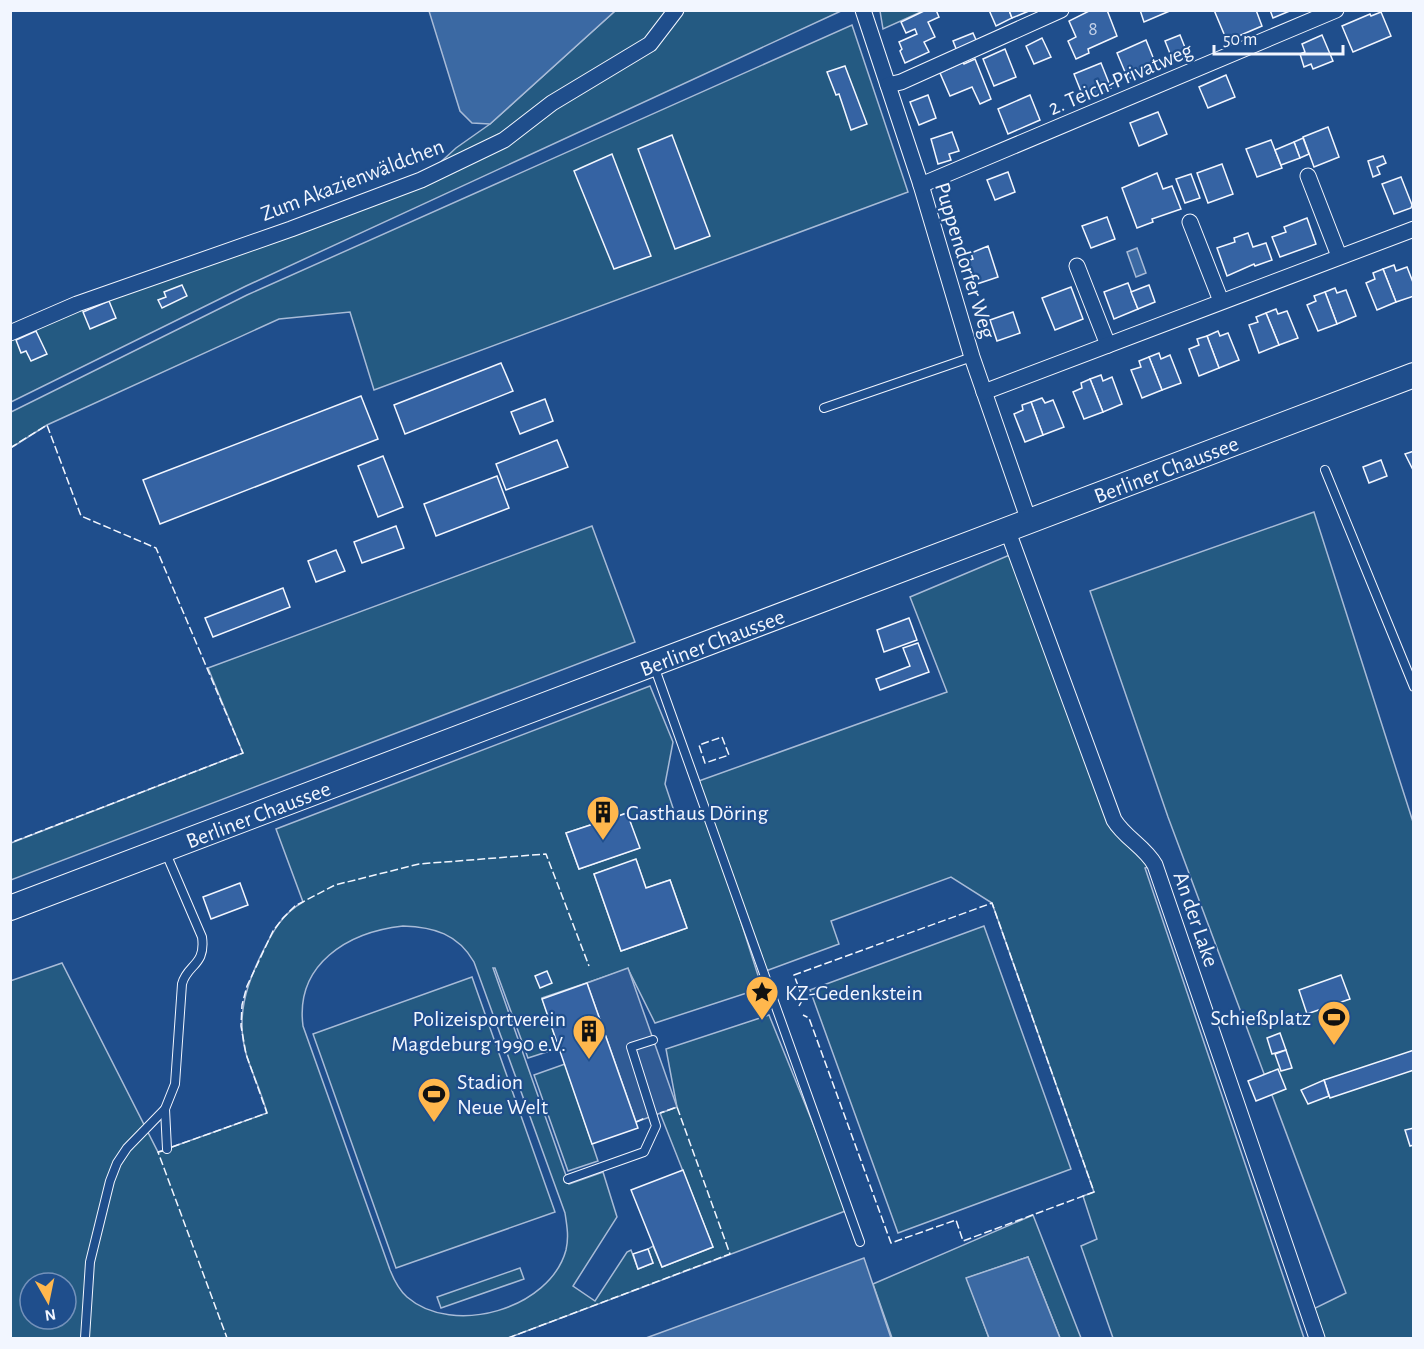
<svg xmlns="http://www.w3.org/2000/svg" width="1424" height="1349" font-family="'Alegreya Sans',sans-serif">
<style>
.green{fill:#245a82;stroke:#a8bbd7;stroke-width:1.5;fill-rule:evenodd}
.parking{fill:#305b95;stroke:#a8bbd7;stroke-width:1.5}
.water{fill:#3b69a3;stroke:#a8bbd7;stroke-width:1.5}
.building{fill:#3563a3;stroke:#f2f6ff;stroke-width:1.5}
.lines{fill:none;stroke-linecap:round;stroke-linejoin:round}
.lane-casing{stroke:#f2f6ff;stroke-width:10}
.street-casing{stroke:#f2f6ff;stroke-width:17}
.primary-casing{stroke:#f2f6ff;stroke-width:26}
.lane{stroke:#1f4e8c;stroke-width:8}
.street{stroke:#1f4e8c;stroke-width:15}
.primary{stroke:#1f4e8c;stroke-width:24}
.fence{stroke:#f2f6ff;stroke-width:1.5;stroke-dasharray:8 3;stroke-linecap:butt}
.labels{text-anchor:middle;stroke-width:4.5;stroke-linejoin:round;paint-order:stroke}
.number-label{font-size:20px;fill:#c3d1e8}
.street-label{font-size:22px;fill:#f2f6ff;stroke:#1f4e8c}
.poi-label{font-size:22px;fill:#f2f6ff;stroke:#1f4e8c;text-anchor:start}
</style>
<rect width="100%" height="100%" fill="#1f4e8c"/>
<g class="green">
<path d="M615 11H841L246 286 11 402V333L421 180 456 148 490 124Z"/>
<path d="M880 11V10L923 11 883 29Z"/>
<path d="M852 25 908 192 374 390 350 312 279 319 47 425 11 448V412L247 295Z"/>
<path d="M1314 512 1413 822V1338H1317L1307 1312 1346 1293 1168 817 1090 591Z"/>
<path d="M592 526 635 642 11 880V843L243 753 208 668Z"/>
<path d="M1012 554 1114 820 1155 865 1145 868 1304 1338H1113L1081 1246 1097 1239 1083 1196 1094 1192 992 903 951 877 831 921 839 944 763 972 716 843 762 988 655 1023 628 969 542 998 559 1048 528 1058 495 968H493L569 1184 603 1172 617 1217 573 1286 595 1301 627 1252 631 1250 638 1269 653 1263 648 1249 653 1246 662 1267 713 1247 660 1113 677 1107 666 1049 769 1015 848 1210 508 1338H11L10 981 62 963 158 1152 267 1113C262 1094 253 1075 247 1057 235 1018 246 985 263 951 273 931 283 913 303 902L276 829 650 686 673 742 665 784 674 811 708 820 696 782 947 692 910 597ZM627 813 639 848 579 869 566 833ZM636 860 646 888 670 880 687 928 621 951 594 874ZM403 926C434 927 458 934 474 962L565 1213C567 1226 569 1237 566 1250 550 1309 453 1337 407 1297 399 1290 394 1280 390 1270L303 1026C295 964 348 932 403 926ZM30 1283H66V1319H30Z"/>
<path d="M984 926 1071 1169 898 1233 810 990Z"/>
<path d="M472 977 555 1212 396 1268 313 1034Z"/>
<path d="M565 1064 598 1161 568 1171 534 1075Z"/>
<path d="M1033 1215 1081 1338H1060L1028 1257 967 1278 989 1338H892L873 1284Z"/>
<path d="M520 1268 524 1279 441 1308 437 1297Z"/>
</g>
<path class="parking" d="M628 968 677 1107 636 1122 587 983Z"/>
<g class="water">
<path d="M429 11V10L615 11 490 124 472 123 460 111Z"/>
<path d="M1137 248 1146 273 1136 277 1127 252Z"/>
<path d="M1028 1257 1060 1338H989L966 1278Z"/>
<path d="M864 1258 891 1338H646Z"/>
</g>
<g class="building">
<path d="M926 10H936L939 17 928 22 935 37 924 42 929 52 905 63 900 51 902 49 899 42 917 34 915 29 906 33 901 22Z"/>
<path d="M989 10H1009L1012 18 996 26Z"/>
<path d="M1009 10H1029V11L1012 18Z"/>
<path d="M1091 10H1107L1117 36 1088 49 1089 53 1076 59 1068 41 1076 37 1069 21Z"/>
<path d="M1140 10H1172L1144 22Z"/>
<path d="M1214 10H1256L1262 26 1227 41Z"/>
<path d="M1270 10H1292L1273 18Z"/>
<path d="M1381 12 1391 36 1353 52 1342 26 1370 14 1371 16Z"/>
<path d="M973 33 977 42 957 51 953 41Z"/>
<path d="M1180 35 1188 55 1173 61 1165 41Z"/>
<path d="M1322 35 1333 61 1313 69 1311 64 1304 67 1300 54 1305 52 1302 44Z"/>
<path d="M1042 38 1051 57 1034 64 1026 46Z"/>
<path d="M1146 40 1157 67 1128 79 1117 53Z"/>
<path d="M1005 49 1016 77 994 86 983 59Z"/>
<path d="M975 59 991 99 980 104 972 87 950 96 940 73 963 62 964 64Z"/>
<path d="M1101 63 1111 88 1084 99 1074 74Z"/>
<path d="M845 66 867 124 851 130 839 94 836 95 827 72Z"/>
<path d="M1226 75 1235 97 1208 108 1199 87Z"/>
<path d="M928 95 936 118 919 125 910 102Z"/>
<path d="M1030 95 1040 120 1008 134 998 109Z"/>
<path d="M1158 112 1167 134 1139 146 1130 123Z"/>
<path d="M1328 127 1339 157 1314 167 1303 137Z"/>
<path d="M952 132 959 151 949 154 951 160 938 164 931 139Z"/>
<path d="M672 135 710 236 675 249 638 149Z"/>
<path d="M1303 138 1309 154 1300 158 1294 142Z"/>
<path d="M1271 140 1282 168 1257 177 1246 149Z"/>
<path d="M1294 142 1300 158 1281 165 1275 150Z"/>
<path d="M612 154 651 256 614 269 574 171Z"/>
<path d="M1383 156 1386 163 1377 167 1380 174 1373 177 1368 161Z"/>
<path d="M1222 164 1233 194 1208 203 1197 173Z"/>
<path d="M1008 172 1015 192 995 200 987 180Z"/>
<path d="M1157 173 1163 189 1172 186 1181 209 1152 219 1153 222 1137 228 1122 188Z"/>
<path d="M1191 174 1200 198 1185 203 1176 179Z"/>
<path d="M1401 177 1412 205 1411 208 1394 214 1382 184Z"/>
<path d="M1107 217 1115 239 1091 248 1082 226Z"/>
<path d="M1307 218 1316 244 1280 257 1272 237 1286 232 1284 227Z"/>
<path d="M1248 233 1253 247 1266 243 1272 260 1255 266 1254 264 1227 276 1217 248 1235 242 1234 238Z"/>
<path d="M988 246 998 277 974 285 967 261 973 259 971 253Z"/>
<path d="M1394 265 1396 271 1407 267 1414 285V296L1396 302 1383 269Z"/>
<path d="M1383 269 1396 302 1377 310 1366 283 1375 279 1373 273Z"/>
<path d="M1128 283 1138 309 1114 319 1104 292Z"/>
<path d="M182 285 187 296 162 308 158 300 166 297 164 292Z"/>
<path d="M1149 285 1155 302 1138 309 1131 292Z"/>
<path d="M1071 287 1083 319 1055 330 1042 298Z"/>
<path d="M1335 288 1337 293 1346 290 1356 316 1337 324 1325 292Z"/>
<path d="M1325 292 1337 324 1318 331 1307 305 1316 301 1314 296Z"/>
<path d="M109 301 116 318 90 329 83 312Z"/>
<path d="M1276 309 1278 314 1287 311 1298 338 1279 345 1266 313Z"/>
<path d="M1013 312 1020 333 997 341 990 320Z"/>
<path d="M1266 313 1279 345 1259 353 1249 325 1258 322 1256 317Z"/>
<path d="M36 331 47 354 31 361 26 351 21 353 16 340Z"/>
<path d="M1218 331 1220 336 1228 333 1239 360 1219 368 1207 336Z"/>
<path d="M1207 336 1219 368 1199 376 1189 349 1199 345 1197 339Z"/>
<path d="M1159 353 1161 359 1170 355 1181 383 1162 390 1149 357Z"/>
<path d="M1149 357 1162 390 1142 398 1131 370 1141 367 1139 361Z"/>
<path d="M501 363 513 391 405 434 394 405Z"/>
<path d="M1101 375 1103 381 1112 377 1122 404 1103 412 1090 379Z"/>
<path d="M1090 379 1103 412 1084 419 1073 392 1082 388 1081 383Z"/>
<path d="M361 396 378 439 160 524 143 480Z"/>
<path d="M1042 398 1045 403 1053 400 1064 427 1043 435 1031 402Z"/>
<path d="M545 399 553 421 520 434 511 412Z"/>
<path d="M1031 402 1043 435 1025 442 1014 414 1023 410 1022 405Z"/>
<path d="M557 440 568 467 506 490 496 464Z"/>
<path d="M1414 451V472L1405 454Z"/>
<path d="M383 456 403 507 378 517 358 466Z"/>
<path d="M1381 460 1387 476 1369 483 1363 467Z"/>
<path d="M497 476 509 508 436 536 424 504Z"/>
<path d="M396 526 404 548 362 563 354 542Z"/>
<path d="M336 550 345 571 316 582 308 561Z"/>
<path d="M283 588 290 607 213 637 205 618Z"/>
<path d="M909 618 917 640 884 652 877 630Z"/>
<path d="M918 643 929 672 880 690 876 679 910 666 903 648Z"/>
<path d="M627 813 640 848 579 869 566 833Z"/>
<path d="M636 859 646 888 670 880 687 928 621 951 594 874Z"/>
<path d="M240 883 248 905 211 919 203 897Z"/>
<path d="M547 971 552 983 540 988 535 976Z"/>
<path d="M1341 975 1350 999 1307 1014 1299 990Z"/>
<path d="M587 983 638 1128 592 1144 542 999Z"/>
<path d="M1280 1033 1286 1050 1272 1054 1267 1038Z"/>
<path d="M1286 1050 1292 1068 1281 1071 1275 1054Z"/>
<path d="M1414 1050V1070L1330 1098 1324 1080Z"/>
<path d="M1278 1069 1286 1089 1256 1101 1248 1081Z"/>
<path d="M1324 1080 1329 1096 1308 1104 1301 1090Z"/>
<path d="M1414 1128V1145L1410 1146 1405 1130Z"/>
<path d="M683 1170 713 1247 662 1267 631 1190Z"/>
<path d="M648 1249 653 1263 638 1269 633 1254Z"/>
</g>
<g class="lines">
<defs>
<g id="lane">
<path d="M824 408 972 357"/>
<path d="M1325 470 1414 687"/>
<path d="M654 666 860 1242"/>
<path d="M165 851 202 937C206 966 187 964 182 984L175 1084 165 1109 167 1149"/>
<path d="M568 1179 644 1152 656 1126 631 1047 653 1040"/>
<path d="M85 1338 90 1262 110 1181 117 1163 127 1148 165 1109"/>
</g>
<g id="street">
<path d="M863 10 921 185 972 357 1029 521"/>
<path d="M888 85 901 82 1061 10"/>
<path d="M1308 176 1339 256"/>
<path d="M921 185 1336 10"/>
<path d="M1190 222 1221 301"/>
<path d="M1077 266 1108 345"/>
<path d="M10 333 77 304 291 229 421 180 504 140 552 103 650 44 676 10"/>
<path d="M984 392 1414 229"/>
<path d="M1007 529 1114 820C1125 838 1145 847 1155 865L1317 1338"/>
</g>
<path id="primary" d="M10 908 1414 375"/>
</defs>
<use href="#lane" class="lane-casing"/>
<use href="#street" class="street-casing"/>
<use href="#primary" class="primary-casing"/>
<use href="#lane" class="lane"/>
<use href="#street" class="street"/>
<use href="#primary" class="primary"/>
<g class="fence">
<path d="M10 448 47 425 81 516 156 548 243 753 10 843"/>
<path d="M722 737 729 755 705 763 699 745Z"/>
<path d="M799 1006 803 999 794 975 992 903 1094 1192 963 1241 956 1220 891 1243 809 1018 803 1015"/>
<path d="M636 1122 645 1118"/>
<path d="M172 1147 267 1113 246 1054 241 1026 242 1005 247 986 273 931 283 918 295 906 335 885 419 864 546 854 589 966"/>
<path d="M163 1151 158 1152 227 1338"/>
<path d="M508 1338 730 1254 677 1107 660 1113"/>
</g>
</g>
<defs>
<symbol id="building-pin" viewBox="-11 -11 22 30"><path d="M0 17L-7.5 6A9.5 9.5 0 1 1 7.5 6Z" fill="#ffb74d" stroke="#1f4e8c"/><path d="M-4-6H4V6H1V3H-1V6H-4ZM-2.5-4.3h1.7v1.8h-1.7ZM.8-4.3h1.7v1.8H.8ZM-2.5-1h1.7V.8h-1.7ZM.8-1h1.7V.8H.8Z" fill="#111"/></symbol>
<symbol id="sight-pin" viewBox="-11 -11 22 30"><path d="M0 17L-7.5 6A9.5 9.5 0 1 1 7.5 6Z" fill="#ffb74d" stroke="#1f4e8c"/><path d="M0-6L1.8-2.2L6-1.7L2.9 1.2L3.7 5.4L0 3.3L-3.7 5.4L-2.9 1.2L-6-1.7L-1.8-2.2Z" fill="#111"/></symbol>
<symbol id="stadium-pin" viewBox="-11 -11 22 30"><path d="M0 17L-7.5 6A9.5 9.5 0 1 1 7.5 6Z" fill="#ffb74d" stroke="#1f4e8c"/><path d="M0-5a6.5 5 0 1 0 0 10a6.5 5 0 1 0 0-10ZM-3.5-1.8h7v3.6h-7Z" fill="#111"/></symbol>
</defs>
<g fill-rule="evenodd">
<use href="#building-pin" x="584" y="793" width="38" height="52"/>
<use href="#sight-pin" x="743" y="973" width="38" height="52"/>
<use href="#stadium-pin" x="1315" y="998" width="38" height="52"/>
<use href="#building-pin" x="570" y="1012" width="38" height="52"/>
<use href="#stadium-pin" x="415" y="1075" width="38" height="52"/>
</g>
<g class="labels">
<g class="number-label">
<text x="1093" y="35">8</text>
</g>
<g class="street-label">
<text transform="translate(1120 78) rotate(-23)" y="8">2. Teich-Privatweg</text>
<text transform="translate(352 179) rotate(-21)" y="8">Zum Akazienwäldchen</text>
<text transform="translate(966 260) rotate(73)" y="8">Puppendorfer Weg</text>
<text transform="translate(1166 469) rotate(-21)" y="8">Berliner Chaussee</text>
<text transform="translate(712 642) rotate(-21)" y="8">Berliner Chaussee</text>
<text transform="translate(258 814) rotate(-21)" y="8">Berliner Chaussee</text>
<text transform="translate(1197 919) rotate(71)" y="8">An der Lake</text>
</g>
<g class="poi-label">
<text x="626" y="820">Gasthaus Döring</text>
<text x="785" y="1000">KZ-Gedenkstein</text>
<text x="1311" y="1025" text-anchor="end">Schießplatz</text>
<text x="566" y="1026" text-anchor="end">Polizeisportverein<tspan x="566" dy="25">Magdeburg 1990 e.V.</tspan></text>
<text x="457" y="1089">Stadion<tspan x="457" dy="25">Neue Welt</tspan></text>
</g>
</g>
<rect width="1424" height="1349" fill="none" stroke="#f2f6ff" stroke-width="24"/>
<g transform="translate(48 1301) rotate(171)"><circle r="28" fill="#1f4e8c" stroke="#7391ba" stroke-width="1.5"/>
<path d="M0-4.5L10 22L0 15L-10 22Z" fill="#ffb74d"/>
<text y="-9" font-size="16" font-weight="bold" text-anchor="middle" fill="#f2f6ff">N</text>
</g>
<path d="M1214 45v9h129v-9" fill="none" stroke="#f2f6ff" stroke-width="3"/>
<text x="1223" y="45" font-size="18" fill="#f2f6ff" stroke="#1f4e8c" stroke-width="4.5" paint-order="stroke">50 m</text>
</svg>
